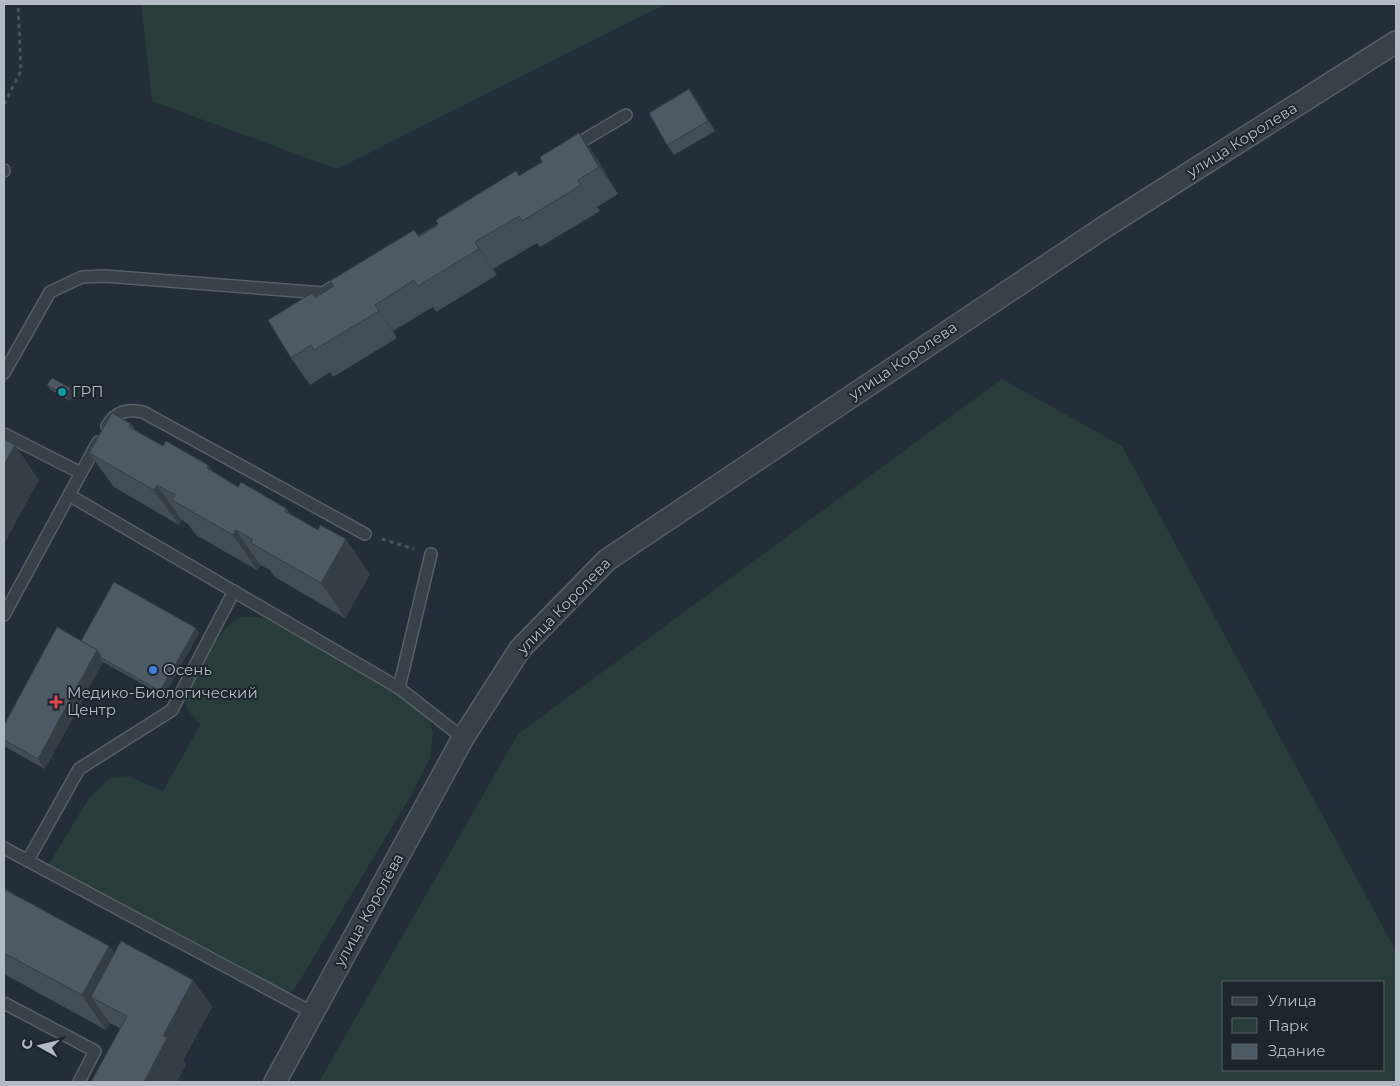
<svg xmlns="http://www.w3.org/2000/svg" width="1400" height="1086" font-family="Montserrat,sans-serif">
<style>
.green{fill:#293c3b;fill-rule:evenodd}
.lines{fill:none;stroke-linecap:round;stroke-linejoin:round}
.service-casing{stroke:#565e66;stroke-width:14}
.minor-casing{stroke:#565e66;stroke-width:24}
.path{stroke:#465758;stroke-width:3;stroke-dasharray:4 4;stroke-linecap:butt}
.service{stroke:#384048;stroke-width:11}
.minor{stroke:#384048;stroke-width:21}
.wall{fill:#424d55}
.shaded-wall{fill:#363e45}
.building{fill:#4d5963;stroke:#363e45}
.culture-dot{fill:#0f9aa8;stroke:#1d252d;stroke-width:2}
.shop-dot{fill:#3f7fe0;stroke:#1d252d;stroke-width:2}
.health-dot{fill:#e0444e;stroke:#1d252d;stroke-width:2}
.labels{text-anchor:middle;stroke-width:4;stroke-linejoin:round;paint-order:stroke}
.street-label{font-size:15px;fill:#b3bbc4;stroke:#1d252d}
.poi-label{font-size:15px;fill:#b3bbc4;stroke:#1d252d;text-anchor:start}
</style>
<rect width="100%" height="100%" fill="#242e38"/>
<g class="green">
<path d="M141 4H666L337 169 152 101Z"/>
<path d="M1002 379 1122 446 1396 951V1082H319L518 734ZM1224 982H1384V1070H1224Z"/>
<path d="M266 617 425 710 433 732 430 758 411 795 294 990 287 994 267 991 49 864 89 798 110 778 128 776 163 791 201 724C193 716 183 708 185 695 188 680 224 624 238 618 245 615 258 618 266 617Z"/>
</g>
<g class="lines">
<defs>
<g id="service">
<path d="M572 147 626 115"/>
<path d="M4 170V171"/>
<path d="M4 373 50 292 82 277 105 276 323 293 336 285"/>
<path d="M107 426C116 411 127 409 143 412L365 534"/>
<path d="M4 434 81 473 98 442"/>
<path d="M69 495 399 688 463 738"/>
<path d="M4 615 81 473"/>
<path d="M399 688 431 554"/>
<path d="M4 848 313 1013"/>
<path d="M28 860 79 769 172 710 234 591"/>
<path d="M4 1003 95 1051 79 1082"/>
</g>
<path id="minor" d="M275 1082 463 738 520 649 607 560 1106 226 1396 42"/>
</defs>
<use href="#service" class="service-casing"/>
<use href="#minor" class="minor-casing"/>
<g class="path">
<path d="M4 104 21 71 18 4"/>
<path d="M382 539 414 549"/>
</g>
<use href="#service" class="service"/>
<use href="#minor" class="minor"/>
</g>
<g class="wall">
<path d="M696 99 715 131 674 155 667 145Z"/>
<path d="M579 133 598 160 618 194 597 207 600 211 540 247 537 243 493 269 497 275 436 312 433 307 393 331 397 338 333 377 330 372 310 385 291 358 315 297 542 162Z"/>
<path d="M47 385 70 388 74 393 70 401 51 390Z"/>
<path d="M131 424 135 430 163 446 213 472 238 487 287 509 291 515 370 574 345 618 275 577 270 570 260 565 257 570 196 535 188 524 182 520 179 525 114 487 89 453Z"/>
<path d="M199 633 164 696 103 662 45 769 4 746V725L81 641Z"/>
<path d="M4 889 109 946 115 954 193 980 212 1007 183 1060 186 1065 110 1023 106 1030 4 974Z"/>
</g>
<g class="shaded-wall">
<path d="M689 89 696 99 715 131 708 121Z"/>
<path d="M579 133 598 160 618 194 599 167Z"/>
<path d="M475 242 497 275 479 249Z"/>
<path d="M375 305 393 331 397 338Z"/>
<path d="M70 388 74 393 70 401 66 396Z"/>
<path d="M15 445 39 480 4 544V465Z"/>
<path d="M208 465 233 500 207 468Z"/>
<path d="M157 485 182 520 179 525 154 490Z"/>
<path d="M236 530 260 565 257 570 233 535Z"/>
<path d="M346 539 370 574 345 618 321 583Z"/>
<path d="M196 628 199 633 164 696 160 691Z"/>
<path d="M97 650 103 659 100 657 103 662 45 769 38 759Z"/>
<path d="M109 946 133 980 91 997 110 1023 106 1030 82 995Z"/>
<path d="M193 980 212 1007 183 1060 186 1065 177 1082H144L163 1036Z"/>
</g>
<g class="building">
<path d="M689 89 708 121 667 145 649 113Z"/>
<path d="M579 133 599 167 578 180 581 185 522 221 519 216 475 242 479 249 418 286 414 280 375 305 379 311 314 350 311 345 291 358 268 320 312 293 315 298 334 286 330 281 414 230 419 237 438 225 436 220 516 171 519 176 542 162 540 157Z"/>
<path d="M52 378 70 388 66 396 47 385Z"/>
<path d="M112 413 131 424 129 427 163 446 166 441 208 465 207 468 238 487 241 482 287 509 285 511 318 530 320 525 346 539 321 583 251 543 252 539 236 530 233 535 172 500 175 495 157 485 154 490 89 453Z"/>
<path d="M4 439 15 445 4 465Z"/>
<path d="M114 582 196 628 160 691 100 657 101 655 97 650 81 641Z"/>
<path d="M57 627 97 650 38 759 4 740V725Z"/>
<path d="M4 889 109 946 82 995 4 953Z"/>
<path d="M121 941 193 980 163 1036 167 1038 144 1082H91L127 1016 91 997Z"/>
</g>
<circle class="culture-dot" cx="62" cy="392" r="5"/>
<circle class="shop-dot" cx="153" cy="670" r="5"/>
<path class="health-dot" d="M53.5 694.5h5v5h5v5h-5v5h-5v-5h-5v-5h5z"/>
<g class="labels">
<g class="street-label">
<text transform="translate(1242 140) rotate(-32)" y="5">улица Королева</text>
<text transform="translate(903 361) rotate(-34)" y="5">улица Королева</text>
<text transform="translate(564 606) rotate(-46)" y="5">улица Королева</text>
<text transform="translate(369 910) rotate(-61)" y="5">улица Королёва</text>
</g>
<g class="poi-label">
<text x="72" y="397">ГРП</text>
<text x="163" y="675">Осень</text>
<text x="67" y="698">Медико-Биологический<tspan x="67" dy="17">Центр</tspan></text>
</g>
</g>
<rect width="1400" height="1086" fill="none" stroke="#b3bbc4" stroke-width="10"/>
<rect x="1222" y="981" width="162" height="90" fill="#1d252d" stroke="#596169"/>
<rect x="1232" y="997" width="25" height="8" fill="#384048" stroke="#596169"/>
<text x="1268" y="1006" font-size="15" fill="#b3bbc4">Улица</text>
<rect x="1232" y="1018" width="25" height="15" fill="#293c3b" stroke="#596169"/>
<text x="1268" y="1031" font-size="15" fill="#b3bbc4">Парк</text>
<rect x="1232" y="1044" width="25" height="15" fill="#4d5963" stroke="#596169"/>
<text x="1268" y="1056" font-size="15" fill="#b3bbc4">Здание</text>
<g transform="translate(40 1046) rotate(278)" stroke="#1d252d" stroke-width="4" paint-order="stroke">
<path d="M0-4L9 19L0 12L-9 19Z" fill="#b3bbc4"/>
<text y="-8" font-size="14" font-weight="bold" text-anchor="middle" fill="#b3bbc4">С</text>
</g>
</svg>
